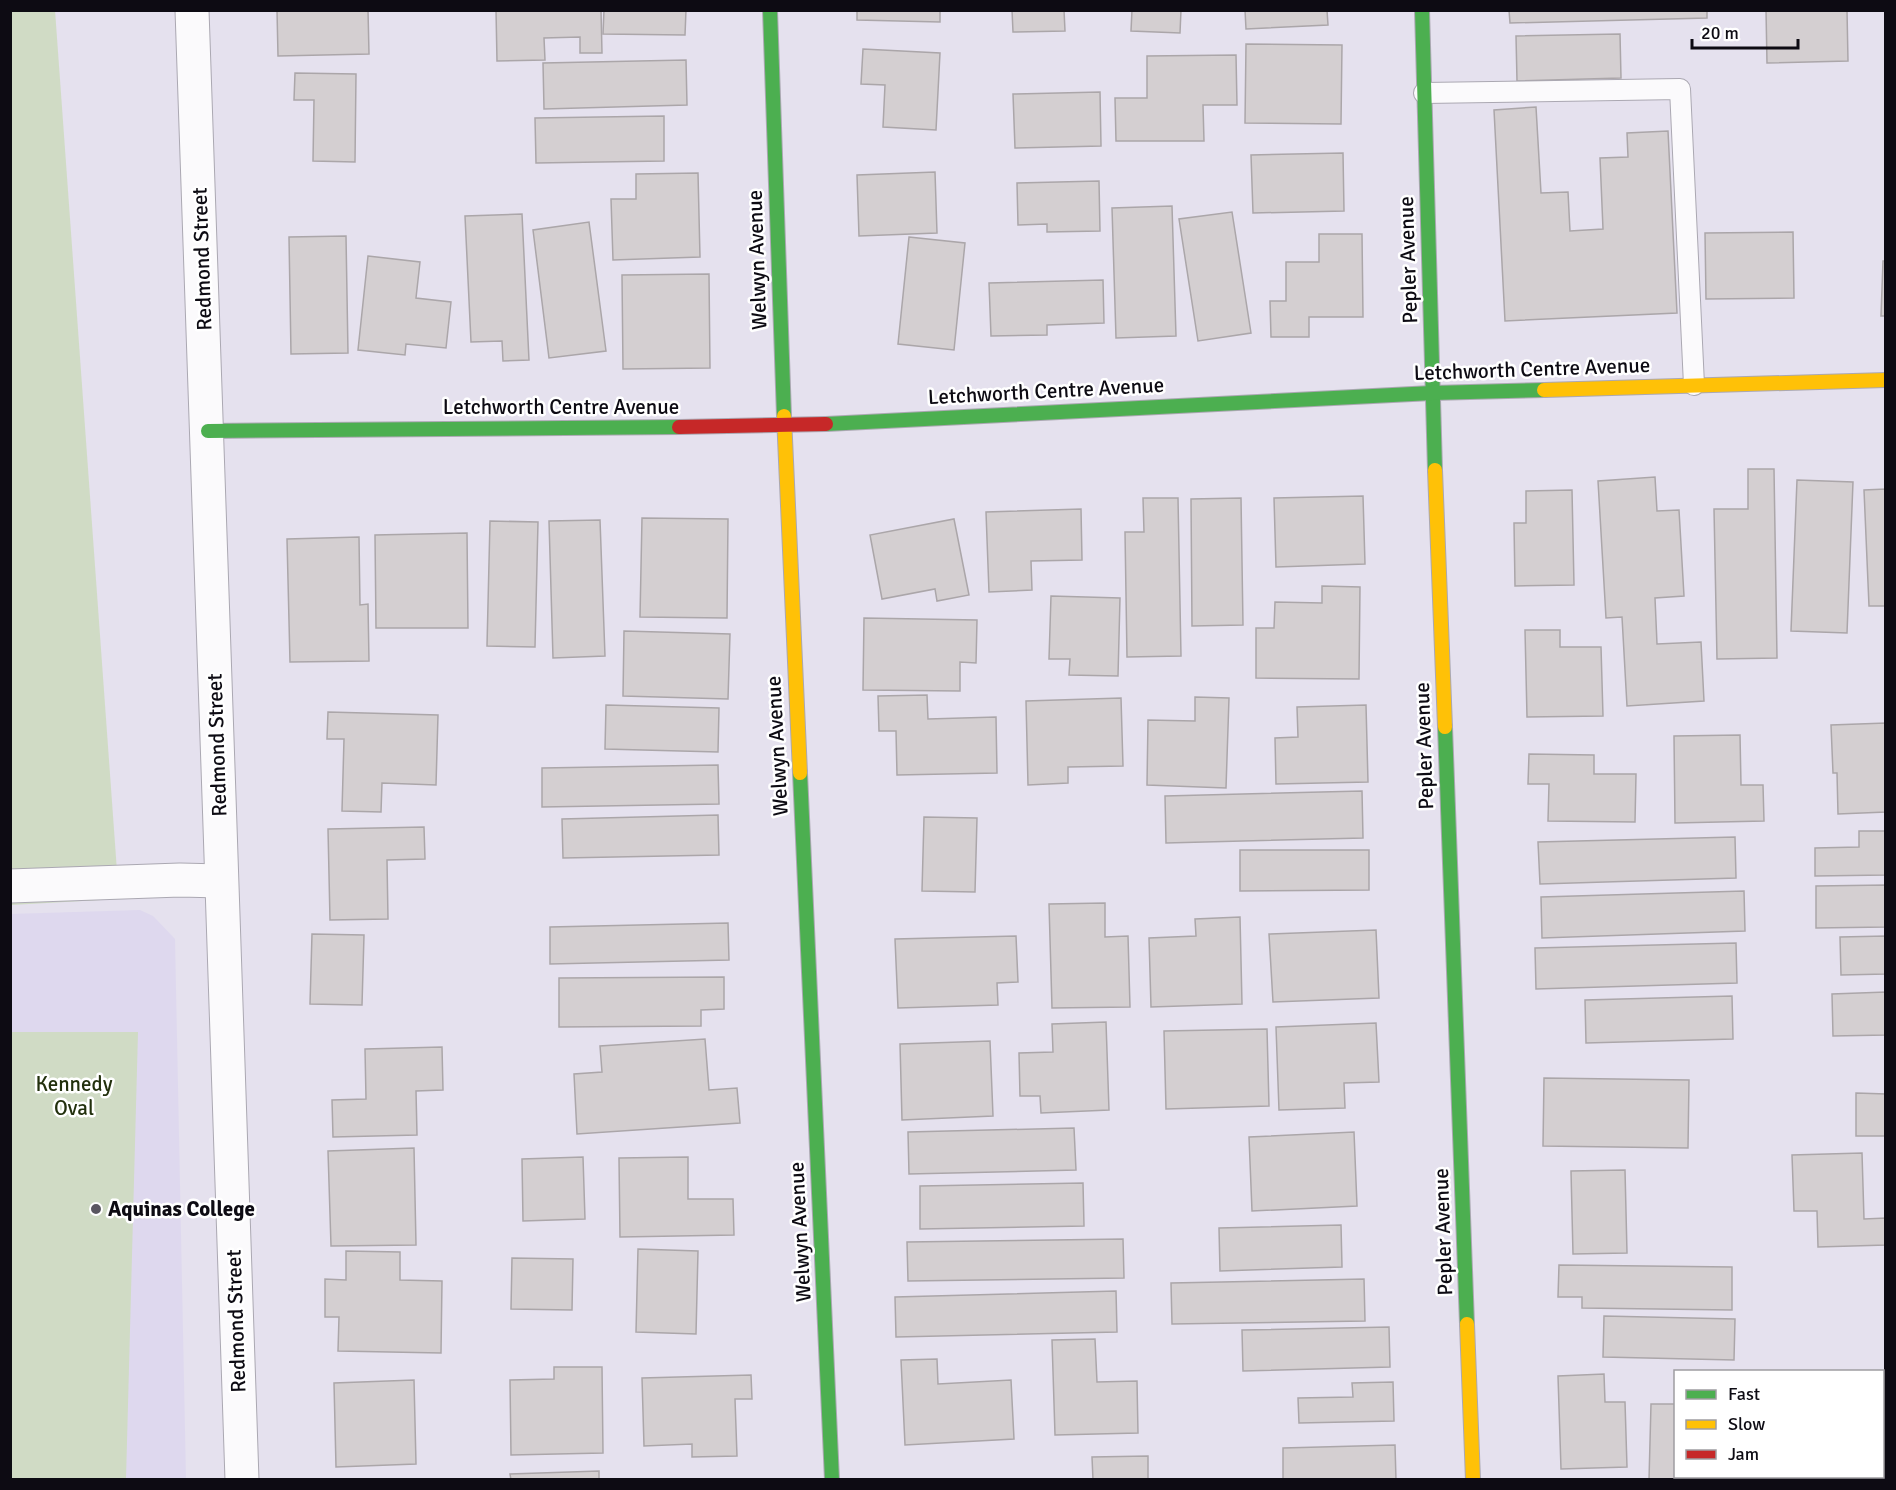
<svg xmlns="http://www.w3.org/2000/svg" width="1896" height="1490" font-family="Signika,sans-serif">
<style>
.built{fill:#ded8ee}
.green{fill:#d0dbc5}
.building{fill:#d4cfd1;stroke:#aba6a9;stroke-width:1.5}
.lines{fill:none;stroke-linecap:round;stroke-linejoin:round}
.lane-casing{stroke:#aba8b2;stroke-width:22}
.street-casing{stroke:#aba8b2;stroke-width:35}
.fast-casing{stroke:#aba8b2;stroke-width:16}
.slow-casing{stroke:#aba8b2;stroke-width:16}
.jam-casing{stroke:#aba8b2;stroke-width:16}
.lane{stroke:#fbfafc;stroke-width:20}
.street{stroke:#fbfafc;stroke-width:33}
.fast{stroke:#4caf50;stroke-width:14}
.slow{stroke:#ffc107;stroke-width:14}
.jam{stroke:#c62828;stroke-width:14}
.poi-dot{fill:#595660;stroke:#fff;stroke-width:2}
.labels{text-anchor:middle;stroke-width:5;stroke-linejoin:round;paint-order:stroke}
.street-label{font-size:21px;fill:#0d0b13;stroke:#fff}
.park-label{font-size:21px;fill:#22300d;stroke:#fff}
.poi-label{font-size:21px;font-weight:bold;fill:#0d0b13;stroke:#fff;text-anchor:start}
</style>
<rect width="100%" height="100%" fill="#e5e1ee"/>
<path class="built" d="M140 910 153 916 175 939 186 1479H11L10 914Z"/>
<g class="green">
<path d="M55 10 119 899 11 905V11Z"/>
<path d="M11 1032H138L126 1479H11Z"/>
</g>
<g class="building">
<path d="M277 10H368L369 54 278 56Z"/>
<path d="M496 10H601L602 53H580V37L544 38 545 60 497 61Z"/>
<path d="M604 10H686L685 35 603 34Z"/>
<path d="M857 10H940V22L857 20Z"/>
<path d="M1012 10H1064L1065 31 1013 32Z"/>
<path d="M1132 10H1181L1180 33 1131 31Z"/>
<path d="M1245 10H1327L1328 25 1246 29Z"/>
<path d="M1509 10H1707V18L1510 23Z"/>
<path d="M1766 10H1847L1848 61 1767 63Z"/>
<path d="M1620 34 1621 78 1517 81 1516 36Z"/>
<path d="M1246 44 1342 45 1341 124 1245 123Z"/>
<path d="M863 49 940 53 936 130 883 127 885 85 861 84Z"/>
<path d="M1236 55 1237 105H1203L1204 141H1116L1115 98H1147V56Z"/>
<path d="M686 60 687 105 544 109 543 63Z"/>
<path d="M295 73 356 74 355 162 313 161 314 100H294Z"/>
<path d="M1100 92 1101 146 1015 148 1013 94Z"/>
<path d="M1536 107 1541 193 1568 192 1570 231 1603 229 1600 158 1628 157 1627 133 1668 131 1677 313 1505 321 1494 110Z"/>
<path d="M664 116V161L536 163 535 118Z"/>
<path d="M1343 153 1344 211 1253 213 1251 155Z"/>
<path d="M935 172 937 233 859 236 857 175Z"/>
<path d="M698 173 700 257 613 260 611 199H636V174Z"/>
<path d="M1099 181 1100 231 1047 232V224L1018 225 1017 183Z"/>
<path d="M1172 206 1176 336 1116 338 1112 208Z"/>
<path d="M1232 212 1251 333 1198 341 1179 219Z"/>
<path d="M522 214 529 360 503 361 502 341 471 342 465 216Z"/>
<path d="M589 222 606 351 549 358 533 230Z"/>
<path d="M1793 232 1794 298 1706 299 1705 233Z"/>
<path d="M1319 234H1362L1363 317H1309V337H1271L1270 301H1286V262H1319Z"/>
<path d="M346 236 348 353 291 354 289 237Z"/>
<path d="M909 237 965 243 954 350 898 344Z"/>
<path d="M368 256 420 262 416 298 451 302 446 348 406 344 405 355 358 350Z"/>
<path d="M1883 261H1886V316H1881Z"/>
<path d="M709 274 710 368 623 369 622 275Z"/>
<path d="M1103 280 1104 323 1047 325V335L991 336 989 283Z"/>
<path d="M1748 469H1774L1777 658 1717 659 1714 509H1748Z"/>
<path d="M1655 477 1657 511 1679 510 1684 596 1655 598 1657 644 1701 642 1704 701 1627 706 1622 617 1606 618 1598 481Z"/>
<path d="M1797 480 1853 482 1847 633 1791 631Z"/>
<path d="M1886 489V606H1869L1864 490Z"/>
<path d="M1572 490 1574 585 1515 586 1514 523H1526V491Z"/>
<path d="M1363 496 1365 564 1276 567 1274 498Z"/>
<path d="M1143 498H1178L1181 656 1127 657 1125 532H1144Z"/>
<path d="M1241 498 1243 625 1192 626 1191 499Z"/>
<path d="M1081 509 1082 560 1031 561 1032 590 989 592 986 512Z"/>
<path d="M642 518 728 519 727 618 640 617Z"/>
<path d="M954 519 969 595 937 601 935 589 882 599 870 535Z"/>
<path d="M600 520 605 656 553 658 549 521Z"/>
<path d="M490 521 538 522 535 647 487 646Z"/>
<path d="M467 533 468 628H376L375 535Z"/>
<path d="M359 537 360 605 368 604 369 661 290 662 287 539Z"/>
<path d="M1322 586 1360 587 1359 679 1256 678V628H1274L1275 602 1322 603Z"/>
<path d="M1051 596 1120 598 1118 676 1069 675 1070 659H1049Z"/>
<path d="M864 618 977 620 976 663 960 662V691L863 690Z"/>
<path d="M1525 630H1560V647H1601L1603 716 1527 717Z"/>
<path d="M624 631 730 634 728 699 623 696Z"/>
<path d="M927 695 928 719 996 717 997 773 897 775 896 731H879L878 696Z"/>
<path d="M1195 697 1229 698 1226 788 1147 785 1148 720 1195 721Z"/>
<path d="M1121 698 1123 766 1068 767V783L1028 785 1026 701Z"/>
<path d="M606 705 719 708 718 752 605 749Z"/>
<path d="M1366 705 1368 782 1276 784 1275 738 1298 737 1297 707Z"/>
<path d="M328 712 438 715 436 785 382 783 381 812 342 811 344 739H327Z"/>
<path d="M1886 723V812L1838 814 1837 773H1833L1831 725Z"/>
<path d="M1740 735 1741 785H1763L1764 821 1675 823 1674 736Z"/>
<path d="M1529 754 1594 755V774H1636L1635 822 1548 821 1549 784H1528Z"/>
<path d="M718 765 719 804 542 807V768Z"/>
<path d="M1362 791 1363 838 1166 843 1165 796Z"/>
<path d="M718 815 719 855 563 858 562 819Z"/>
<path d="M924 817 977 818 975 892 922 891Z"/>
<path d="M424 827 425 859 387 860 388 919 330 920 328 829Z"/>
<path d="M1859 831H1886V875L1815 876V848L1859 847Z"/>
<path d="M1735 837 1736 878 1540 884 1538 842Z"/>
<path d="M1240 850H1369V890L1240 891Z"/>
<path d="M1886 885V927L1816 928V886Z"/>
<path d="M1744 891 1745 931 1542 938 1541 897Z"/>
<path d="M1105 903V937L1128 936 1130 1007 1052 1008 1049 904Z"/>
<path d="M1240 917 1242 1004 1151 1007 1149 938 1196 936 1195 919Z"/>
<path d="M728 923 729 960 550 964V927Z"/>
<path d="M1376 930 1379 998 1273 1002 1269 934Z"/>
<path d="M312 934 364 935 362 1005 310 1004Z"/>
<path d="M1016 936 1018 982 997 983 998 1005 898 1008 895 939Z"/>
<path d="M1886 936V974L1841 975 1840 937Z"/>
<path d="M1736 943 1737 983 1536 989 1535 948Z"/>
<path d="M724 977V1009L701 1010V1026L559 1027V978Z"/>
<path d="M1886 992V1035L1833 1036 1832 994Z"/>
<path d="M1732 996 1733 1039 1586 1043 1585 1000Z"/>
<path d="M1106 1022 1109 1110 1041 1113 1040 1096H1020L1019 1053 1053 1052 1052 1024Z"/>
<path d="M1376 1023 1379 1082 1344 1083 1345 1108 1279 1110 1276 1027Z"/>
<path d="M1267 1029 1269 1106 1166 1109 1164 1031Z"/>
<path d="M705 1039 709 1090 737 1088 740 1123 577 1134 574 1074 602 1072 600 1046Z"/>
<path d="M990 1041 993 1116 902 1120 900 1044Z"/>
<path d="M442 1047 443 1090 416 1091 417 1135 333 1137 332 1100 366 1099 365 1049Z"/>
<path d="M1544 1078 1689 1080 1688 1148 1543 1146Z"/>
<path d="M1856 1093 1886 1094V1136H1856Z"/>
<path d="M1074 1128 1076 1170 909 1174 908 1132Z"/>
<path d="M1354 1132 1357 1206 1252 1211 1249 1137Z"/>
<path d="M414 1148 416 1245 331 1246 328 1151Z"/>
<path d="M1862 1153 1864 1219 1886 1218V1245L1818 1247 1817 1211H1794L1792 1155Z"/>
<path d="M583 1157 585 1219 523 1221 522 1159Z"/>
<path d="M688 1157V1199H733L734 1235 620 1237 619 1158Z"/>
<path d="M1625 1170 1627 1253 1573 1254 1571 1171Z"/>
<path d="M1083 1183 1084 1226 920 1229V1186Z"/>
<path d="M1341 1225 1342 1267 1220 1271 1219 1228Z"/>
<path d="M1123 1239 1124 1278 908 1281 907 1242Z"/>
<path d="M638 1249 698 1251 696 1334 636 1332Z"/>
<path d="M346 1251 400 1252V1280L442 1281 441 1353 338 1351 339 1317H325V1279L346 1280Z"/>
<path d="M512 1258 573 1259 572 1310 511 1309Z"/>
<path d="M1559 1265 1732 1267V1310L1582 1308V1297H1558Z"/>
<path d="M1364 1279 1365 1321 1172 1324 1171 1283Z"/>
<path d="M1116 1291 1117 1332 896 1337 895 1297Z"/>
<path d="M1604 1316 1735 1319 1734 1360 1603 1357Z"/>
<path d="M1389 1327 1390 1367 1243 1371 1242 1330Z"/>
<path d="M1095 1339 1097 1382 1137 1381 1138 1433 1055 1435 1052 1340Z"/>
<path d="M937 1359 938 1384 1011 1380 1014 1439 905 1445 901 1360Z"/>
<path d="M554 1367H602L603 1453 511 1455 510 1380 554 1379Z"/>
<path d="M1604 1374 1605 1402H1625L1627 1467 1561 1469 1558 1376Z"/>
<path d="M751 1375 752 1399H735L737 1456 692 1457V1444L644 1446 642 1378Z"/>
<path d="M414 1380 416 1464 336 1467 334 1383Z"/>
<path d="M1393 1382 1394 1421 1299 1423 1298 1398 1353 1397 1352 1383Z"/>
<path d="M1651 1404H1676V1476H1689V1480H1649Z"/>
<path d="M1882 1444H1886V1480H1854L1853 1476H1882Z"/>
<path d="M1395 1445 1396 1480H1283V1448Z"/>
<path d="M1148 1456V1480H1093L1092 1457Z"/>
<path d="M599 1471V1480H511L510 1474Z"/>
<rect x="1698" y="1476" width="45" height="4"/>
</g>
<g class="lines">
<defs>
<path id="lane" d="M1424 93 1680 89 1694 385"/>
<g id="street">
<path d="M192 10C211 500 224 990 242 1480"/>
<path d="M10 886 180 880 221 881"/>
</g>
<g id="fast">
<path d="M770 10 784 416"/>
<path d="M1422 10 1435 470"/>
<path d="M826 424 1432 393 1544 390"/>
<path d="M208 431 679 427"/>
<path d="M1445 727 1467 1324"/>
<path d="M800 773 832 1480"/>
</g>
<g id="slow">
<path d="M1544 390 1886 380"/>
<path d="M784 416 800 773"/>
<path d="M1435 470 1445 727"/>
<path d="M1467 1324 1473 1480"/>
</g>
<path id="jam" d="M679 427 826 424"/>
</defs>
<use href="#lane" class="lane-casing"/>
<use href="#street" class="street-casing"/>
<use href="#fast" class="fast-casing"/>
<use href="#slow" class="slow-casing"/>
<use href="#jam" class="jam-casing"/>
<use href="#lane" class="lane"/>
<use href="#street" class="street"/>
<use href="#fast" class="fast"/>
<use href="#slow" class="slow"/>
<use href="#jam" class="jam"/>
</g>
<circle class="poi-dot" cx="96" cy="1209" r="6"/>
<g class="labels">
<g class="street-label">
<text transform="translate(202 259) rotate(-92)" y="7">Redmond Street</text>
<text transform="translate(757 260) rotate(-92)" y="7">Welwyn Avenue</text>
<text transform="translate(1408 260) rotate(-92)" y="7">Pepler Avenue</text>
<text transform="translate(1532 369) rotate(-2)" y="7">Letchworth Centre Avenue</text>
<text transform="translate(1046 391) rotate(-3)" y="7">Letchworth Centre Avenue</text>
<text x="561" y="414">Letchworth Centre Avenue</text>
<text transform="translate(217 745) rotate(-92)" y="7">Redmond Street</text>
<text transform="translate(777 746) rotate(-93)" y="7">Welwyn Avenue</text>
<text transform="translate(1424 746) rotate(-92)" y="7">Pepler Avenue</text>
<text transform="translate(800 1232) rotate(-93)" y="7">Welwyn Avenue</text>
<text transform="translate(1443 1232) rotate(-92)" y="7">Pepler Avenue</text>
<text transform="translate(236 1321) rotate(-92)" y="7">Redmond Street</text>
</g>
<g class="park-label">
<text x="74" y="1091">Kennedy<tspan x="74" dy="24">Oval</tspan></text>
</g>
<g class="poi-label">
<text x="108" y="1216">Aquinas College</text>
</g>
</g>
<rect width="1896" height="1490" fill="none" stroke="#0d0b13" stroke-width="24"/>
<rect x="1674" y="1370" width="210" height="108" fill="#ffffff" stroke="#9e9da1" stroke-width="1.5"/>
<rect x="1686" y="1390" width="30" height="9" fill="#4caf50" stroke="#9e9da1" stroke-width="1.5"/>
<text x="1728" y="1400" font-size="18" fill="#0d0b13">Fast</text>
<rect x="1686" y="1420" width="30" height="9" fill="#ffc107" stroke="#9e9da1" stroke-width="1.5"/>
<text x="1728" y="1430" font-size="18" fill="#0d0b13">Slow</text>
<rect x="1686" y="1450" width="30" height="9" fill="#c62828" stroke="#9e9da1" stroke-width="1.5"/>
<text x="1728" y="1460" font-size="18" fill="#0d0b13">Jam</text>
<path d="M1692 39v9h106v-9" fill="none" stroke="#0d0b13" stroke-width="3"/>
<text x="1701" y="39" font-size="18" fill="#0d0b13" stroke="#ffffff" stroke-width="4.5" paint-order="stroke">20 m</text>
</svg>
